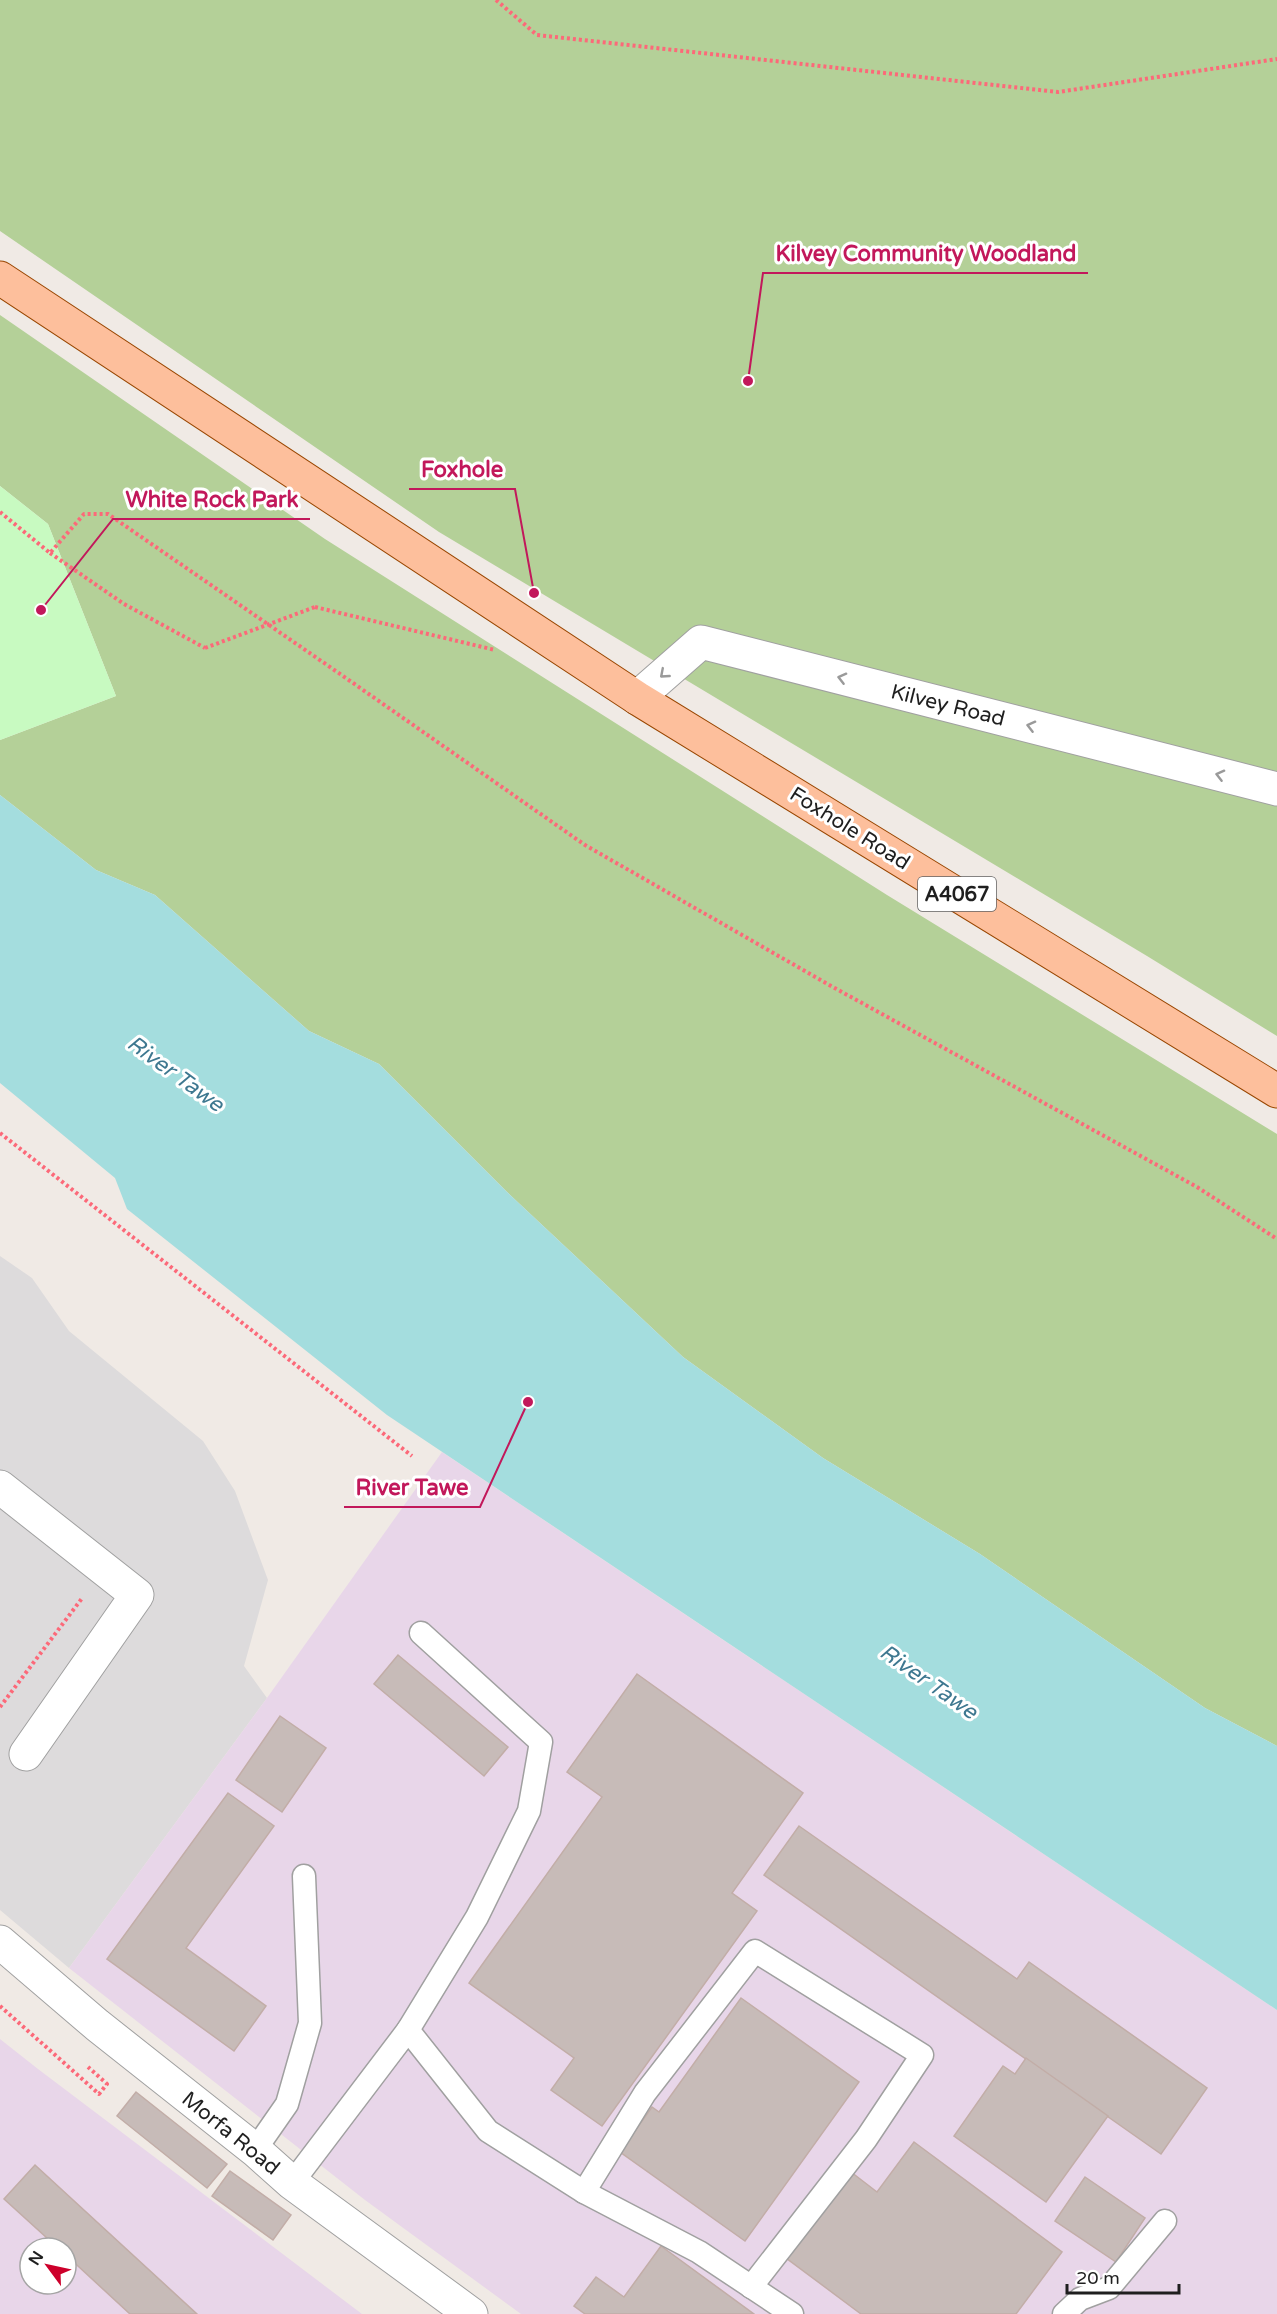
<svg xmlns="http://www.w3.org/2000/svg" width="1277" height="2314" font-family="'Varela Round',sans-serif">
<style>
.residential{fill:#dddbdc}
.industrial{fill:#e8d6e9;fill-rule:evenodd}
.forest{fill:#b4d098}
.park{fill:#c8fac1}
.water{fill:#a4ddde}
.building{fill:#c7bbb8;stroke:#c2ada7;stroke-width:1.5}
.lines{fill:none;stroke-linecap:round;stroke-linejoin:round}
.service-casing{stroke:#a0a0a0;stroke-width:25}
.minor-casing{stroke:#a0a0a0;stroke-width:35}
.tertiary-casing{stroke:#a0a0a0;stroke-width:35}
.primary-casing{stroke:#994600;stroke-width:35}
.path{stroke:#fc6979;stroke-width:4;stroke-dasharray:3 3;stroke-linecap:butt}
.service{stroke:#fff;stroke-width:22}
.minor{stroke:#fff;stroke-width:33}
.tertiary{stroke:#fff;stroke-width:33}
.primary{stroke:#fdbf9c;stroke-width:33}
.path-bridge{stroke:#fc6979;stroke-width:4;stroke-dasharray:3 3;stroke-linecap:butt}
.oneway{stroke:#9a9a9a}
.labels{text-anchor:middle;stroke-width:6;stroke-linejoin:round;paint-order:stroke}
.shield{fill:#fff;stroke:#626262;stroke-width:1.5}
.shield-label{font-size:20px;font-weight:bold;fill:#1f1f1f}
.street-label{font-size:21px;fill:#1f1f1f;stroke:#fff}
.water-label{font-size:22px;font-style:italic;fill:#3e7890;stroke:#fff}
.leader{fill:none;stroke:#c2185b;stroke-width:2}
.callout-dot{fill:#c2185b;stroke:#fff;stroke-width:2}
.callout-label{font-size:22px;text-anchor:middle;font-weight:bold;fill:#c2185b;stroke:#fff;stroke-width:6;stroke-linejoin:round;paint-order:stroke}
</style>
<rect width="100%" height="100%" fill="#f0eae5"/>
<path class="residential" d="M0 1256 32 1278 69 1331 203 1441 235 1491 268 1580 244 1666 267 1698 69 1968 0 1910Z"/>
<g class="industrial">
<path d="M442 1452 1277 2010V2314H521L365 2200 69 1968 267 1698Z"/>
<path d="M0 2039 38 2069 362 2314H0ZM30 2248H66V2284H30Z"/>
</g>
<g class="forest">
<path d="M0 0H1277V1036L1147 956 439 532 0 231Z"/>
<path d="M0 315 325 539 887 895 1277 1134V1746L1205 1708 980 1554 823 1458 683 1357 506 1191 379 1064 309 1031 155 895 96 870 0 795V740L116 696 48 524 0 486Z"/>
</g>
<path class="park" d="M0 486 48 524 116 696 0 740Z"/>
<path class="water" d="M0 795 96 870 155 895 309 1031 379 1064 506 1191 683 1357 823 1458 980 1554 1205 1708 1277 1746V2010L387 1415 127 1209 115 1178 0 1083Z"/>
<g class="building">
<path d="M398 1655 508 1747 484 1776 374 1684Z"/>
<path d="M637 1674 803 1793 732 1893 757 1911 602 2126 551 2090 574 2058 469 1983 602 1797 567 1772Z"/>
<path d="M280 1716 326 1748 282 1812 236 1780Z"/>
<path d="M228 1793 274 1826 186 1948 266 2006 234 2051 107 1959Z"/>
<path d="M799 1826 1017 1979 1029 1962 1207 2088 1161 2154 764 1875Z"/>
<path d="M741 1998 859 2082 745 2241 620 2152 652 2107 659 2112Z"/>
<path d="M1026 2058 1108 2116 1046 2202 954 2136 1003 2066 1015 2074Z"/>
<path d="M136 2092 227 2164 207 2188 117 2116Z"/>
<path d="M914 2142 1062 2252 1016 2314H861L786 2258 851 2172 877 2192Z"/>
<path d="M35 2165 197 2314H130L66 2255V2248H58L4 2199Z"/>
<path d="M230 2171 291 2215 273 2240 212 2196Z"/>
<path d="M1085 2177 1145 2218 1116 2262 1055 2221Z"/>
<path d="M661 2246 754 2314H585L574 2306 596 2277 624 2297Z"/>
</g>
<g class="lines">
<defs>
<g id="service">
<path d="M421 1633 541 1742 529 1811 477 1917 408 2030 488 2131 584 2192 699 2252 792 2314"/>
<path d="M255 2150 287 2104 310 2023 304 1876"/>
<path d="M292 2183 408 2030"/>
<path d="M584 2192 645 2093 755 1951 922 2055 866 2139 751 2287"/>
<path d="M1064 2314 1080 2299 1109 2288 1165 2221"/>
</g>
<g id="minor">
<path d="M637 698 701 642 1277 789"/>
<path d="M0 1487 137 1595 26 1754"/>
</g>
<path id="tertiary" d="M0 1942 97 2025 255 2150 292 2183 471 2314"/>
<path id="primary" d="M0 278 637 698 1277 1091"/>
</defs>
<use href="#service" class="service-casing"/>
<use href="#minor" class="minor-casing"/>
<use href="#tertiary" class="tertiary-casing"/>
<use href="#primary" class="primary-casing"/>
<g class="path">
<path d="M496 0 537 35 1058 92 1277 59"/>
<path d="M0 512 50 553 84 514H108L343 676 585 845 831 986 1197 1187 1277 1239"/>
<path d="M50 553 124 604 205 648"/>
<path d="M315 607 495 650"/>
<path d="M0 1133 412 1456"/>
<path d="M0 1707 83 1597"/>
<path d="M0 2006 99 2094 107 2084 88 2067"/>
</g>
<use href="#service" class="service"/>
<use href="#minor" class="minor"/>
<use href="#tertiary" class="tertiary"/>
<use href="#primary" class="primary"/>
<path class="path-bridge" d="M205 648 315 607"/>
</g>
<defs><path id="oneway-chevron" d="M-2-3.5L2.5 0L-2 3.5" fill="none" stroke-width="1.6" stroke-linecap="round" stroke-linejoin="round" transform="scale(1.5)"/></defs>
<g class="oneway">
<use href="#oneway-chevron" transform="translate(664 674) rotate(139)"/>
<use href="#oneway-chevron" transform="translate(842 678) rotate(-166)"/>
<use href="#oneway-chevron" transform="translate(1031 726) rotate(-166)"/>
<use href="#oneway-chevron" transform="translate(1220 775) rotate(-166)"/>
</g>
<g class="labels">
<rect class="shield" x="918" y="877" width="78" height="34" rx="4.5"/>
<g class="shield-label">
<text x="957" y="901">A4067</text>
</g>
<g class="street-label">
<text transform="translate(948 705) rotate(14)" y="7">Kilvey Road</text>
<text transform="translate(850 828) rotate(32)" y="7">Foxhole Road</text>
<text transform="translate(231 2133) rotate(39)" y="7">Morfa Road</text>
</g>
<g class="water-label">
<text transform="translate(176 1073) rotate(36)" y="8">River Tawe</text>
<text transform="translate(929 1681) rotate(35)" y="8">River Tawe</text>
</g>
</g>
<path class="leader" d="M748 381L763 273H1088M534 593L515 489H409M41 610L113 519H310M528 1402L480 1507H344"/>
<g class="callout-dot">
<circle cx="748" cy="381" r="6"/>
<circle cx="534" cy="593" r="6"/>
<circle cx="41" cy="610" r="6"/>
<circle cx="528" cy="1402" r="6"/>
</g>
<g class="callout-label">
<text x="926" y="261">Kilvey Community Woodland</text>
<text x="462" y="477">Foxhole</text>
<text x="212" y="507">White Rock Park</text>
<text x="412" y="1495">River Tawe</text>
</g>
<g transform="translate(48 2266) rotate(303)"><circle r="28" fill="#ffffff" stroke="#a5a5a5" stroke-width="1.5"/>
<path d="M0-4.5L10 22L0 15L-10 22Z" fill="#cd002b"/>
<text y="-9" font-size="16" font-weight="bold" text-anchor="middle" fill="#1f1f1f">N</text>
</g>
<path d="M1067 2284v9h112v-9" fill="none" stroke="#1f1f1f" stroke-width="3"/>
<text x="1076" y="2284" font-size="18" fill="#1f1f1f" stroke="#ffffff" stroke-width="4.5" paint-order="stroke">20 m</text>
</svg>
